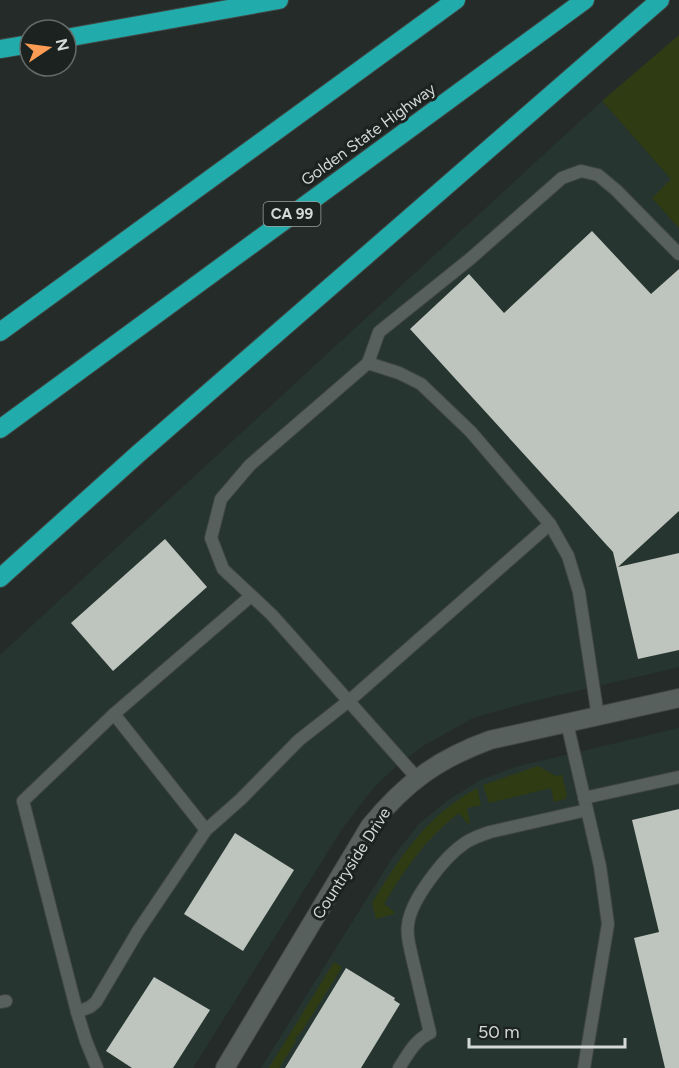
<svg xmlns="http://www.w3.org/2000/svg" width="679" height="1068" font-family="Figtree,sans-serif">
<style>
.built{fill:#273530}
.green{fill:#2f3c13}
.building{fill:#bec4be}
.lines{fill:none;stroke-linecap:round;stroke-linejoin:round}
.lane-casing{stroke:#414744;stroke-width:14}
.secondary-casing{stroke:#414744;stroke-width:20}
.highway-casing{stroke:#414744;stroke-width:20}
.lane{stroke:#58605d;stroke-width:12}
.secondary{stroke:#58605d;stroke-width:18}
.highway{stroke:#22abab;stroke-width:18}
.labels{text-anchor:middle;stroke-width:6;stroke-linejoin:round;paint-order:stroke}
.shield{fill:#1b221f;stroke:#9ca2a0;stroke-width:1.5}
.shield-label{font-size:15px;font-weight:bold;fill:#d4d9d7}
.street-label{font-size:16px;fill:#d4d9d7;stroke:#1b221f}
</style>
<rect width="100%" height="100%" fill="#242b29"/>
<g class="built">
<path d="M602 101 671 179 652 198 679 228V667L526 703 473 718 423 746 398 765 375 786 342 829 193 1068H0V655Z"/>
<path d="M679 728V1068H261L393 857 418 825 448 800 482 779 519 766Z"/>
</g>
<g class="green">
<path d="M679 35V228L652 198 671 179 602 101Z"/>
<path d="M538 766 556 776 562 775 567 795 565 799 554 802 551 788 489 803 483 785Z"/>
<path d="M477 788 481 805 467 808 470 825 468 824 459 813C426 838 405 869 384 904L396 913 376 919 372 903C402 854 426 817 477 788Z"/>
<path d="M334 962 342 967 304 1028 295 1039 296 1041 279 1068H269Z"/>
</g>
<g class="building">
<path d="M592 231 651 294 679 269V511L618 567 679 553V650L638 659 613 552 410 329 469 274 504 313Z"/>
<path d="M165 539 207 587 113 671 71 623Z"/>
<path d="M679 809V1068H665L634 938 659 932 632 820Z"/>
<path d="M235 833 294 870 243 951 184 914Z"/>
<path d="M346 968 395 998 394 1000 400 1004 361 1068H285Z"/>
<path d="M154 977 210 1010 173 1068H132L106 1051Z"/>
</g>
<g class="lines">
<defs>
<g id="lane">
<path d="M368 363 379 332 470 259 562 178 581 171 598 175 616 190 679 254"/>
<path d="M114 714 206 830"/>
<path d="M567 723 600 866 608 924 584 1068"/>
<path d="M417 778 272 615 223 569 211 538 221 499 250 465 368 363 399 373 421 384 471 432 550 524 568 556 579 592 598 717"/>
<path d="M584 798 679 777"/>
<path d="M0 1002 6 1001"/>
<path d="M77 1012 90 1007 96 1002 138 931 206 830 241 799 299 740 350 700 550 524"/>
<path d="M97 1068 86 1041 77 1012 23 801 114 714 251 596"/>
<path d="M399 1068C408 1054 415 1040 430 1033 424 1008 418 983 412 957 410 947 406 935 408 925 410 901 444 857 465 843 472 838 481 835 490 832L587 810"/>
</g>
<path id="secondary" d="M225 1068 370 826C405 783 438 759 490 740L679 698"/>
<g id="highway">
<path d="M66 38 279 0"/>
<path d="M0 49 30 44"/>
<path d="M0 332 456 0"/>
<path d="M0 429 585 0"/>
<path d="M0 578 138 454 660 0"/>
</g>
</defs>
<use href="#lane" class="lane-casing"/>
<use href="#secondary" class="secondary-casing"/>
<use href="#highway" class="highway-casing"/>
<use href="#lane" class="lane"/>
<use href="#secondary" class="secondary"/>
<use href="#highway" class="highway"/>
</g>
<g class="labels">
<rect class="shield" x="263.5" y="202" width="57" height="24" rx="4.5"/>
<g class="shield-label">
<text x="292" y="219">CA 99</text>
</g>
<g class="street-label">
<text transform="translate(368 134) rotate(-36)" y="6">Golden State Highway</text>
<text transform="translate(351 863) rotate(-57)" y="6">Countryside Drive</text>
</g>
</g>
<g transform="translate(48 48) rotate(77)"><circle r="28" fill="#1b221f" stroke="#656b69" stroke-width="1.5"/>
<path d="M0-4.5L10 22L0 15L-10 22Z" fill="#fd9c55"/>
<text y="-9" font-size="16" font-weight="bold" text-anchor="middle" fill="#d4d9d7">N</text>
</g>
<path d="M469 1038v9h156v-9" fill="none" stroke="#d4d9d7" stroke-width="3"/>
<text x="478" y="1038" font-size="18" fill="#d4d9d7" stroke="#1b221f" stroke-width="4.5" paint-order="stroke">50 m</text>
</svg>
